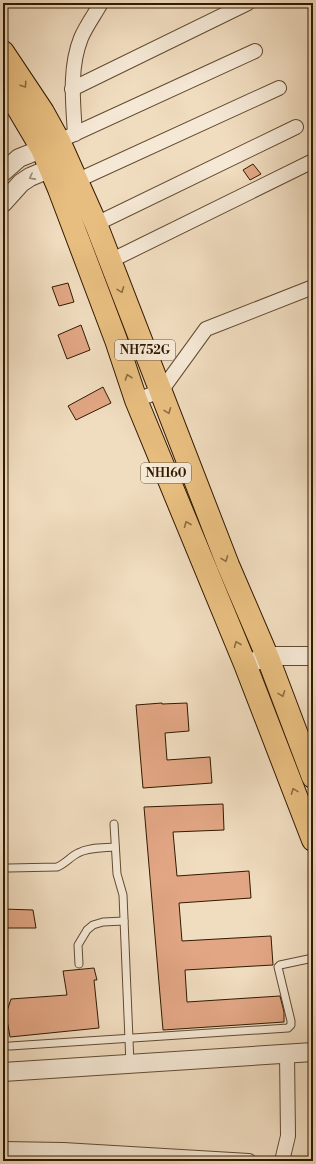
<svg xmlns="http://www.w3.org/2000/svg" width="316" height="1164" font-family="'Libre Bodoni',serif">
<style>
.building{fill:#e2a684;stroke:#311a00}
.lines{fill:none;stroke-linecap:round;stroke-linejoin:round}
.service-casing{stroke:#614a30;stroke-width:9}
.minor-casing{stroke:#614a30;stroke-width:16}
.tertiary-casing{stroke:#614a30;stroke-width:20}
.trunk-casing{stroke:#311a00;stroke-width:24}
.service{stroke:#f5e8d5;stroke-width:7}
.minor{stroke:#f5e8d5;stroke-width:14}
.tertiary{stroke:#f5e8d5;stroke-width:18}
.trunk{stroke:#e8be80;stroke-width:22}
.oneway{stroke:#8c6c40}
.oneway2{stroke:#9d8b75}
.labels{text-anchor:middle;stroke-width:3.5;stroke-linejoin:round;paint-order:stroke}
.shield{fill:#f5e8d5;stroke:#6c5840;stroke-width:1}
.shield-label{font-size:12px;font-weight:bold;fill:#311a00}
</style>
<rect width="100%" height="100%" fill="#f0dcbf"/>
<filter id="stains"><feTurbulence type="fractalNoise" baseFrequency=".005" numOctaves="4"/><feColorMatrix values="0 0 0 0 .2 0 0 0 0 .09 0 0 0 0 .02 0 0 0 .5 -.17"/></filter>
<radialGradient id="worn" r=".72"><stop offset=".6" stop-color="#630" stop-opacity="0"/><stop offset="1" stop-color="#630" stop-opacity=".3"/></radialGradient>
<g class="building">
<path d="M253 164 261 174 250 180 243 170Z"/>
<path d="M68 283 74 302 59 306 52 287Z"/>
<path d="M81 325 90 350 67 359 58 335Z"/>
<path d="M103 387 111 403 76 420 68 406Z"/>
<path d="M162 703V704L187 703 189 731 165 733 167 760 210 757 212 783 143 788 136 705Z"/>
<path d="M223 804 224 830 173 832 177 876 249 871 251 898 179 903 182 941 271 936 273 965 185 970 187 1002 280 996 284 1012V1022L163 1030 144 807Z"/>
<path d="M3 909 33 910 36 928H3Z"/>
<path d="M94 968 97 980H94L99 1028 10 1037 6 1014 11 999 67 995 63 971Z"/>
</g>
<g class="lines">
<defs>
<g id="service">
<path d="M114 824 117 874 123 895 130 1064"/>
<path d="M9 868 57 867C65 864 70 857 78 853 89 847 103 848 115 847"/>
<path d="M79 964 78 945 87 930 93 925 103 922 124 921"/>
<path d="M10 1046 288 1028 291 1025V1021L278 967 280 965 313 958"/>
</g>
<g id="minor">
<path d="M72 89 248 3"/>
<path d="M75 134C73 102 69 68 81 38 86 26 95 14 101 3"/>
<path d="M59 141 255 51"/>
<path d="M76 181 279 88"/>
<path d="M96 224 296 127"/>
<path d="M110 261 313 161"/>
<path d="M136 400 161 391 206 329 313 287"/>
<path d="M3 1149 63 1150"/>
<path d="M60 1161 63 1150 249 1161"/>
<path d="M282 1161 288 1136 287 1054"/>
</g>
<g id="tertiary">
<path d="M3 172 19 158 54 144"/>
<path d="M3 203 21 183 30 177 63 163"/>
<path d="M255 661 276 656H313"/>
<path d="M3 1072 313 1052"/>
</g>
<g id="trunk">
<path d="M3 52 43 112 59 141 96 224 228 565 268 658 313 777"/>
<path d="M3 83 42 149 59 189 116 340 136 400 245 664 313 840"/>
</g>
</defs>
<use href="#service" class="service-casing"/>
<use href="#minor" class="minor-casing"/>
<use href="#tertiary" class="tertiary-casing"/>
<use href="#trunk" class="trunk-casing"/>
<use href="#service" class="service"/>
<use href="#minor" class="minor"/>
<use href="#tertiary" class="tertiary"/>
<use href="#trunk" class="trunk"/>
</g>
<defs><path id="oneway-chevron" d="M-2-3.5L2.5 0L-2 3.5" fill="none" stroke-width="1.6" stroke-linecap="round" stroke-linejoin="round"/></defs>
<g class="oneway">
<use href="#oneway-chevron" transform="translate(24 85) rotate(56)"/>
<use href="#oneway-chevron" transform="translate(121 290) rotate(69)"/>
<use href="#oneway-chevron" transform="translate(128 377) rotate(-109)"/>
<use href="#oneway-chevron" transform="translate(168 411) rotate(69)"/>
<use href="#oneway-chevron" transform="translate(187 524) rotate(-112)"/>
<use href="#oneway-chevron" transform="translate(225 559) rotate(69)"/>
<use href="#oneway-chevron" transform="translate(237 644) rotate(-112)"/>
<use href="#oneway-chevron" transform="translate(282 694) rotate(69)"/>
<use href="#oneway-chevron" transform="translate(294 791) rotate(-111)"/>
</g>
<use class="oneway2" href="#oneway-chevron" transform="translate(32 177) rotate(152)"/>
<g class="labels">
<g class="shield">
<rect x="115" y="340" width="60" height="20" rx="3"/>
<rect x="141" y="463" width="50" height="20" rx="3"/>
</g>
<g class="shield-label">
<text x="145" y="354">NH752G</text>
<text x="166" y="477">NH160</text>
</g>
</g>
<rect width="316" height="1164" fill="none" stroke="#f0dcbf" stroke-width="16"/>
<rect x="4" y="4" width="308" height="1156" fill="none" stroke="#311a00" stroke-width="2"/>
<rect x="8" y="8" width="300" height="1148" fill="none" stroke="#311a00"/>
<rect width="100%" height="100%" filter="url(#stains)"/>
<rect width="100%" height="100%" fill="url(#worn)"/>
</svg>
